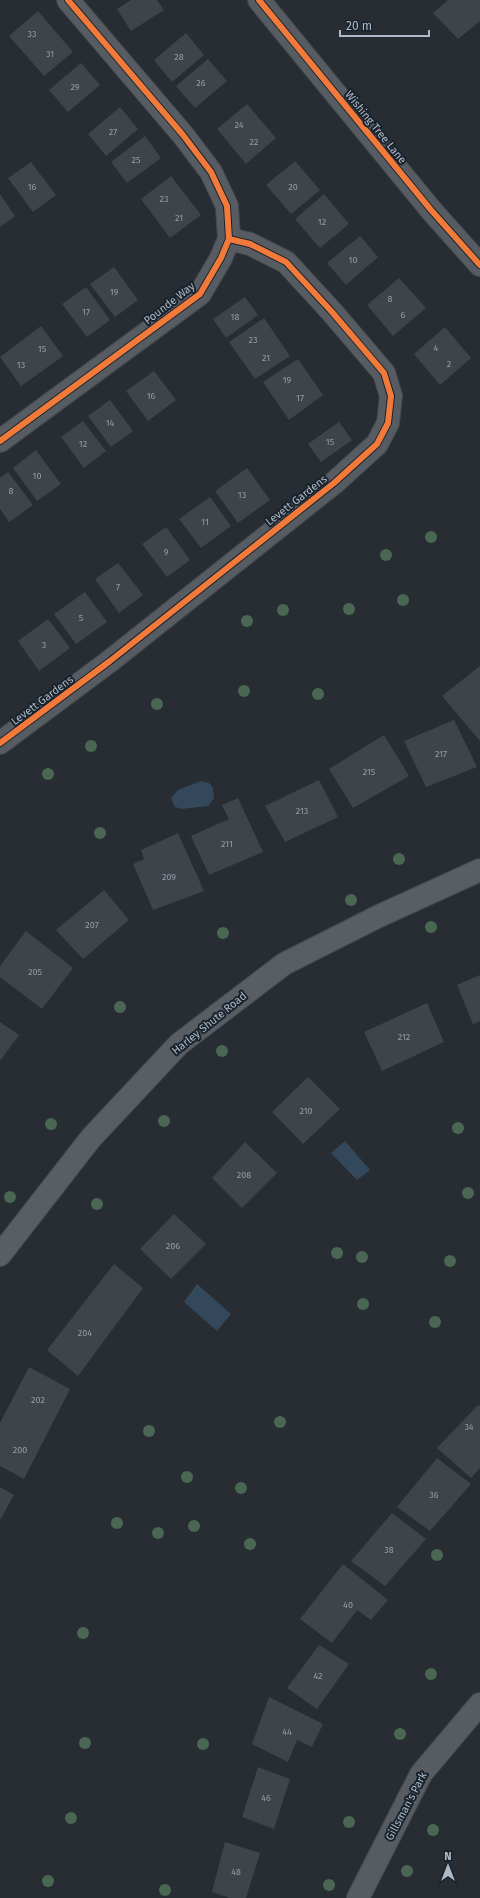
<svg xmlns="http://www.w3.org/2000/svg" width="480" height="1898" font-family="'Fira Sans',sans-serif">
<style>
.water{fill:#34485c}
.building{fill:#3f444a}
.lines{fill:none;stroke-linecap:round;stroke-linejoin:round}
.minor-casing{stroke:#44494e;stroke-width:24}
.major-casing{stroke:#444a50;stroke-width:24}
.minor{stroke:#565c62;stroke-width:22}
.major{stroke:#595d64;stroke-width:22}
.cycleway-casing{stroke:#1a242e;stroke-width:8}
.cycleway{stroke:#f17a3a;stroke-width:6}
.tree{fill:#4a6753}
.labels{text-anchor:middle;stroke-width:4;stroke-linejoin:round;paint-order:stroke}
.number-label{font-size:9px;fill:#939ca7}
.street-label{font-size:11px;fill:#afbac6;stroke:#1a242e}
</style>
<rect width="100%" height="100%" fill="#272d33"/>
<g class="water">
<path d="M201 781 209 783 213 788 214 798 208 806 182 809 175 807 171 798 178 790Z"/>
<path d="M345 1141 370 1170 357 1180 331 1153Z"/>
<path d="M197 1284 231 1314 217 1331 184 1302Z"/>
</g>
<g class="building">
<path d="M131 0H157L164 10 131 31 117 9Z"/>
<path d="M448 0H480V21L458 39 433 13Z"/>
<path d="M38 11 73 52 44 76 9 36Z"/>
<path d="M186 33 204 55 172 82 154 60Z"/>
<path d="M208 59 227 81 195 108 176 86Z"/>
<path d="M81 63 100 85 68 112 49 90Z"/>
<path d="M247 104 276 138 246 164 217 129Z"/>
<path d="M120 107 138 129 106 156 88 134Z"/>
<path d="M145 136 161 158 127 183 111 162Z"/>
<path d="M295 161 320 190 291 214 266 185Z"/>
<path d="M31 162 56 195 33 212 8 178Z"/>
<path d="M171 176 201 215 170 238 141 199Z"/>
<path d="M0 194 15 216 0 227Z"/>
<path d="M324 194 349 224 320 248 295 219Z"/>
<path d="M360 236 378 257 346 285 327 263Z"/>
<path d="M114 267 138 300 115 317 90 284Z"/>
<path d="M399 278 426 308 393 336 367 305Z"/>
<path d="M86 287 110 320 87 337 62 304Z"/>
<path d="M245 297 258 315 226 338 213 319Z"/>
<path d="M264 318 290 356 255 379 229 342Z"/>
<path d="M41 326 63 356 21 386 0 357Z"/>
<path d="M445 327 471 358 440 385 414 354Z"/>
<path d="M298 359 323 395 289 420 263 382Z"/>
<path d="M154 371 176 400 148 421 126 391Z"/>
<path d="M110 400 133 431 111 447 88 416Z"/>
<path d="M83 421 106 451 84 468 61 437Z"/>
<path d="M339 422 352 440 321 462 308 444Z"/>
<path d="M36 450 61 484 37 501 13 468Z"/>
<path d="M247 468 270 500 238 523 215 491Z"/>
<path d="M8 472 33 505 9 522 0 509V478Z"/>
<path d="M210 497 231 526 201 548 179 519Z"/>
<path d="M166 527 190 560 167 577 142 544Z"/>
<path d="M118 563 143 595 119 613 95 579Z"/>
<path d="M85 592 107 622 76 644 54 614Z"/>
<path d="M48 619 70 648 39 671 18 641Z"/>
<path d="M480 666V741L442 696Z"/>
<path d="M454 720 477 767 426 787 404 741Z"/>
<path d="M384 735 409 776 353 808 329 769Z"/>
<path d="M319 780 338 817 285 842 265 806Z"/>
<path d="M238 798 263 852 209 875 191 836 229 819 222 805Z"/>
<path d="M178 833 204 891 153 910 133 864 144 859 141 850Z"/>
<path d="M104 890 129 920 83 959 56 930Z"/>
<path d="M26 931 73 968 42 1009 0 977V966Z"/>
<path d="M480 975V1021L473 1024 457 985Z"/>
<path d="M427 1003 444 1042 382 1071 364 1032Z"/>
<path d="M0 1022 19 1035 0 1061Z"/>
<path d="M308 1077 340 1109 303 1144 272 1112Z"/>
<path d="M245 1142 277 1173 242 1208 212 1178Z"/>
<path d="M174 1214 206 1244 171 1279 140 1249Z"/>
<path d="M114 1264 143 1288 78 1376 47 1350Z"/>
<path d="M29 1367 70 1389 24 1479 0 1466V1423Z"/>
<path d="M478 1405 480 1406V1468L471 1478 437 1448Z"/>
<path d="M437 1458 471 1484 430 1531 397 1507Z"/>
<path d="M0 1487 14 1495 0 1520Z"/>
<path d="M392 1513 426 1539 385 1586 351 1561Z"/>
<path d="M343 1564 388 1600 371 1620 357 1610 332 1643 300 1619Z"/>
<path d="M319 1645 349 1664 317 1709 287 1688Z"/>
<path d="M269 1697 323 1724 312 1747 297 1740 288 1762 252 1744Z"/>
<path d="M258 1767 290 1779 274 1829 242 1817Z"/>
<path d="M225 1842 260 1853 246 1898H230L212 1892Z"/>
</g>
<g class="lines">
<defs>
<g id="minor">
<path d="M259 0 431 210 480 265"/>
<path d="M0 441 200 294 221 258 229 239 227 206 211 172 183 135 68 0"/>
<path d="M0 743 110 661 334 483 377 444 388 423 391 396 384 373 332 312 286 262 250 244 229 239"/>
<path d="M358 1898 421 1774 480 1704"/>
</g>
<path id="major" d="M0 1255 91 1138 179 1044 284 964 379 916 480 870"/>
</defs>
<use href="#minor" class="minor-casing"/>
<use href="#major" class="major-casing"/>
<use href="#minor" class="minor"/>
<use href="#major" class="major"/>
<defs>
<g id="cycleway">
<path d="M259 0 431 210 480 265"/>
<path d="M0 441 200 294 221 258 229 239 227 206 211 172 183 135 68 0"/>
<path d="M0 743 110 661 334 483 377 444 388 423 391 396 384 373 332 312 286 262 250 244 229 239"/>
</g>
</defs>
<use href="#cycleway" class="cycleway-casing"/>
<use href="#cycleway" class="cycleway"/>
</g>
<g class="tree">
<circle cx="431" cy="537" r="6"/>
<circle cx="386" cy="555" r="6"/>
<circle cx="403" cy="600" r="6"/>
<circle cx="349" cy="609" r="6"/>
<circle cx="283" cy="610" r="6"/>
<circle cx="247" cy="621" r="6"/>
<circle cx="244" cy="691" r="6"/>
<circle cx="318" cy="694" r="6"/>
<circle cx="157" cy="704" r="6"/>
<circle cx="91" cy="746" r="6"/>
<circle cx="48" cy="774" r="6"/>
<circle cx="100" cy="833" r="6"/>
<circle cx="399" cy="859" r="6"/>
<circle cx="351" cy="900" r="6"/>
<circle cx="431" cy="927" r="6"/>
<circle cx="223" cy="933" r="6"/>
<circle cx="120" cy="1007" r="6"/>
<circle cx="222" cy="1051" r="6"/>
<circle cx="164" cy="1121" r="6"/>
<circle cx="51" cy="1124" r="6"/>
<circle cx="458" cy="1128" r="6"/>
<circle cx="468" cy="1193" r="6"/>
<circle cx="10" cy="1197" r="6"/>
<circle cx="97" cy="1204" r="6"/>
<circle cx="337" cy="1253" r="6"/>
<circle cx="362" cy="1257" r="6"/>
<circle cx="450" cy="1261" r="6"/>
<circle cx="363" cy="1304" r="6"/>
<circle cx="435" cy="1322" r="6"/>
<circle cx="280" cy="1422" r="6"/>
<circle cx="149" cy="1431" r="6"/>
<circle cx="187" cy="1477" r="6"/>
<circle cx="241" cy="1488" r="6"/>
<circle cx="117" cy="1523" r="6"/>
<circle cx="194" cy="1526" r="6"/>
<circle cx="158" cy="1533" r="6"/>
<circle cx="250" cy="1544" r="6"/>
<circle cx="437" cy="1555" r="6"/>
<circle cx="83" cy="1633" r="6"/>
<circle cx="431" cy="1674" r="6"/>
<circle cx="400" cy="1734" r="6"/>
<circle cx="85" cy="1743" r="6"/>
<circle cx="203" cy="1744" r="6"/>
<circle cx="71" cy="1818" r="6"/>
<circle cx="349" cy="1822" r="6"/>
<circle cx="433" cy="1830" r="6"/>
<circle cx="407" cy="1871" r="6"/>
<circle cx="48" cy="1881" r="6"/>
<circle cx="329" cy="1885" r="6"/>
<circle cx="165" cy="1890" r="6"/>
</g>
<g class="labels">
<g class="number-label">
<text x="32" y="37">33</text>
<text x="50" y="57">31</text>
<text x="179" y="60">28</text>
<text x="201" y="86">26</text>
<text x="75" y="90">29</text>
<text x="239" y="128">24</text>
<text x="113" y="135">27</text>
<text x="254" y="145">22</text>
<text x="136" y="163">25</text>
<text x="32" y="190">16</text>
<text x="293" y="190">20</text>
<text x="164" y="202">23</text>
<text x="179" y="221">21</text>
<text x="322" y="225">12</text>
<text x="353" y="263">10</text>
<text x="114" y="295">19</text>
<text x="390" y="302">8</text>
<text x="86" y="315">17</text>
<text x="403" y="318">6</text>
<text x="235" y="320">18</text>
<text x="253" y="343">23</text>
<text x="436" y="351">4</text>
<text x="42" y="352">15</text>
<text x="266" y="361">21</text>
<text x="449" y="367">2</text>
<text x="21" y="368">13</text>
<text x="287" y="383">19</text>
<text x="151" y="399">16</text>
<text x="300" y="401">17</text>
<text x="110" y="426">14</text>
<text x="330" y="445">15</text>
<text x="83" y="447">12</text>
<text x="37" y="479">10</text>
<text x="11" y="494">8</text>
<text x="242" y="498">13</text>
<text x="205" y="525">11</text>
<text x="166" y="555">9</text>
<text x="118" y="590">7</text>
<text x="81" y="621">5</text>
<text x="44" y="648">3</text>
<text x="441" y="757">217</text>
<text x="369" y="775">215</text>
<text x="302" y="814">213</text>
<text x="227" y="847">211</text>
<text x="169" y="880">209</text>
<text x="92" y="928">207</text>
<text x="35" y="975">205</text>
<text x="404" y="1040">212</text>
<text x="306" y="1114">210</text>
<text x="244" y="1178">208</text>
<text x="173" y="1249">206</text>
<text x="85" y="1336">204</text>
<text x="38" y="1403">202</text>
<text x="469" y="1430">34</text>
<text x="20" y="1453">200</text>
<text x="434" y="1498">36</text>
<text x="389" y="1553">38</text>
<text x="348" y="1608">40</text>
<text x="318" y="1679">42</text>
<text x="287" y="1735">44</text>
<text x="266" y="1801">46</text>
<text x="236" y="1875">48</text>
</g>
<g class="street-label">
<text transform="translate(376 127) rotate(51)" y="4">Wishing Tree Lane</text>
<text transform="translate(169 303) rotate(-38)" y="4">Pounde Way</text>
<text transform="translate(296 500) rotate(-38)" y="4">Levett Gardens</text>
<text transform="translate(42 700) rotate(-37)" y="4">Levett Gardens</text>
<text transform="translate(209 1023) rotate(-39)" y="4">Harley Shute Road</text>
<text transform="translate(406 1806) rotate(-62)" y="4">Gillsman's Park</text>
</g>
</g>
<g transform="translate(448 1866)" stroke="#1a242e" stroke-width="3" paint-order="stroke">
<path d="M0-3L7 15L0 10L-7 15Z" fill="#afbac6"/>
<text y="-6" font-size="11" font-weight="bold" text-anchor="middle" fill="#afbac6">N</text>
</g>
<path d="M340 30v6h89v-6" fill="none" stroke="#afbac6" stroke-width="2"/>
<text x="346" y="30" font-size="12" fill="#afbac6" stroke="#1a242e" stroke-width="3" paint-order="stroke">20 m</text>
</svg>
